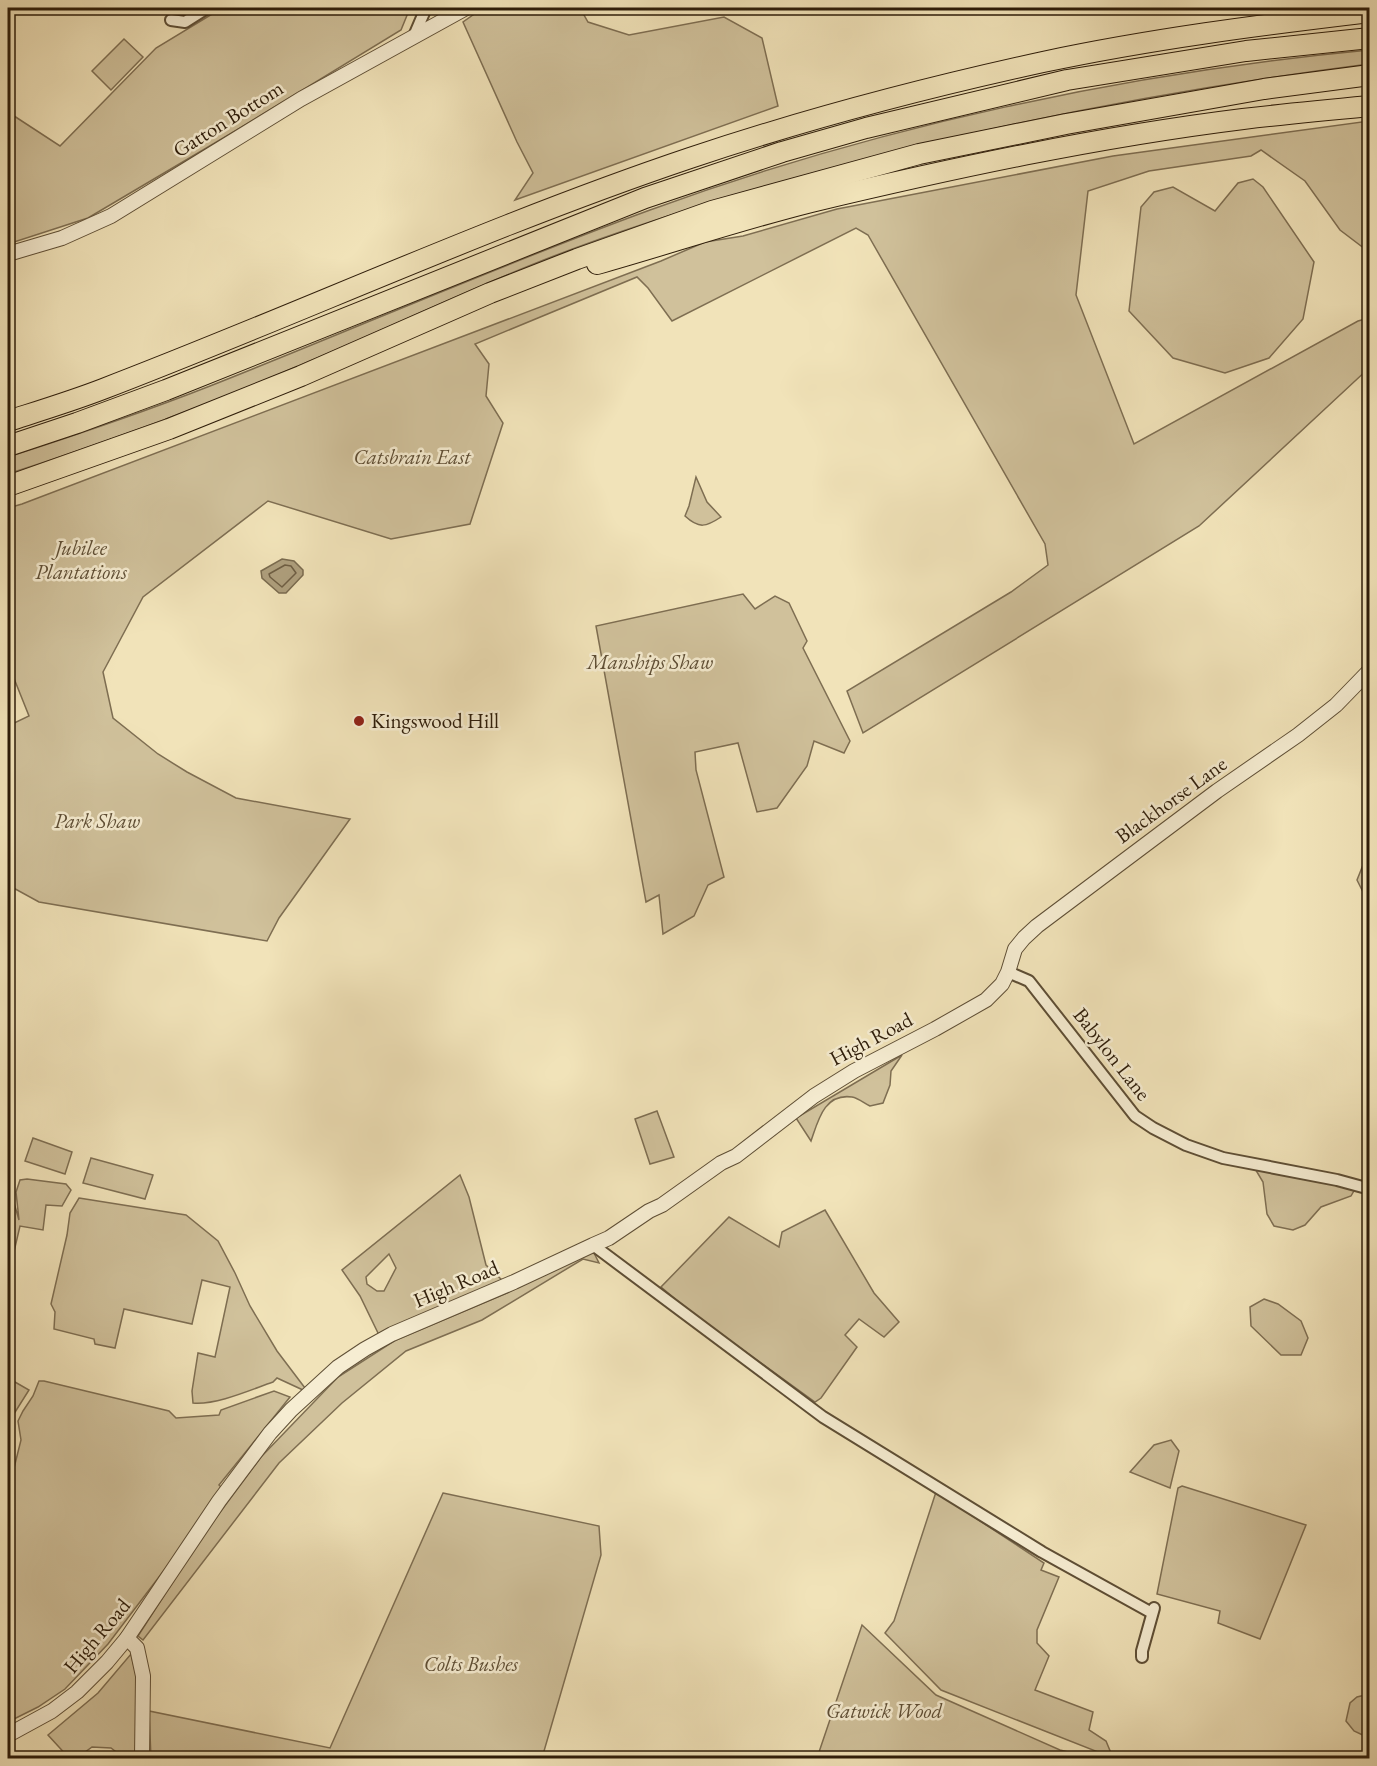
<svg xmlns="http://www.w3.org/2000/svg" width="1377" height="1766" font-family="'EB Garamond',serif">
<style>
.green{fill:#d0c19b;stroke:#7e6e52;stroke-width:1.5;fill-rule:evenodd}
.water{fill:#ae9f7d;stroke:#7a6b4f;stroke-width:1.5}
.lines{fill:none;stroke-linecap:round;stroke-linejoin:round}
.shore{stroke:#6e5e43;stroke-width:1.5}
.minor-casing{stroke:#5e4e35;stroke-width:14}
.tertiary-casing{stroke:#5e4e35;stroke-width:16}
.motorway-casing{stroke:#2d1c09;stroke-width:22}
.minor{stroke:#f6edd2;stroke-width:10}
.tertiary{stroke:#f6edd2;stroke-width:14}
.motorway{stroke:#f1e3b9;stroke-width:20}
.poi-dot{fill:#8f2418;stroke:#f6edd2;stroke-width:2}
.labels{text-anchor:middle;stroke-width:5;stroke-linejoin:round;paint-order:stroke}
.street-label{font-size:21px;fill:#2d1c09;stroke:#f6edd2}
.park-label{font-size:21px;font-style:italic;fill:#5e4e35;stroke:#f6edd2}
.poi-label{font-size:21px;fill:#2d1c09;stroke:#f6edd2;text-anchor:start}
</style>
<rect width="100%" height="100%" fill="#f1e3b9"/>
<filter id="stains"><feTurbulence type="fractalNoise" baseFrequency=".00333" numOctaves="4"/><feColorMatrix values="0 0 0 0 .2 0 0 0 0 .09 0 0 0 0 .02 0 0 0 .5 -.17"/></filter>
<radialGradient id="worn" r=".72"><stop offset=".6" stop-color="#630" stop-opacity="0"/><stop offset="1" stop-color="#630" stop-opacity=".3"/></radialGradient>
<g class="green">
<path d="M222 8H410L401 30 247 124 88 218 8 244V112L60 146 156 48Z"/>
<path d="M483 8H580L588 22 629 35 724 17 762 38 778 106 515 200 533 173 517 142 463 22Z"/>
<path d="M124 39 143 57 111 90 92 71Z"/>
<path d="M1369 50V64C1182 88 996 123 814 173 726 197 639 223 554 256 471 288 391 327 310 361 211 404 110 441 8 474V457C76 435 144 412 210 386 357 328 502 264 650 210 879 126 1127 73 1369 50Z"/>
<path d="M1369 121V252L1340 230 1305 181 1261 150 1251 156 1149 171 1088 191 1076 295 1134 444 1358 321 1369 318V368L1199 526 863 733 847 691 1011 592 1048 565 1045 544 868 235 856 228 672 321 648 288 637 277 475 344 489 364 486 396 503 423 470 524 391 539 268 501 143 597 103 672 113 718 158 754 187 772 236 798 350 819 279 918 267 941 39 902 8 885V726L29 716 9 666 8 664V508L22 504 661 261 705 242 743 236 837 209 1113 156Z"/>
<path d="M1253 179 1263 187 1314 262 1303 319 1269 358 1225 373 1173 358 1129 311 1141 207 1154 192 1173 187 1215 211 1238 183Z"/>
<path d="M696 477 707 502 721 517C706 527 699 529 685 516L689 506Z"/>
<path d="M743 594 755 609 775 596 789 603 807 641 803 648 850 741 844 753 814 741 807 766 777 808 757 812 738 743 695 752 696 770 724 877 708 885 694 916 663 934 659 895 646 902 596 626Z"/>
<path d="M1369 850V904L1357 880Z"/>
<path d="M902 1055 891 1071 890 1085 883 1103 870 1106C864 1103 858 1098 852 1097 824 1093 818 1121 811 1141L796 1118Z"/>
<path d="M657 1111 674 1157 650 1164 635 1119Z"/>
<path d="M33 1138 72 1152 65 1174 25 1161Z"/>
<path d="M91 1158 153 1175 145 1199 83 1183Z"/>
<path d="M1254 1167 1355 1189 1351 1196 1321 1207 1305 1225 1293 1230 1274 1226 1267 1214 1263 1182Z"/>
<path d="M460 1175 469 1197 486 1265 502 1280 379 1335 360 1296 342 1270ZM389 1254 396 1268 384 1291H377L367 1284 366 1277Z"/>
<path d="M27 1179 66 1184 71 1190 62 1206 46 1205 43 1230 20 1226 8 1277V1182L19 1220 16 1192 20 1180Z"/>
<path d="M79 1198 186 1215 218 1241 235 1273 250 1306 277 1351 305 1388 303 1390 277 1378 273 1382C250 1390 217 1405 193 1403L192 1391 198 1353 215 1357 230 1287 202 1280 192 1324 124 1309 115 1348 95 1344 94 1339 54 1329 55 1312 51 1304 67 1235 70 1213Z"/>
<path d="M825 1210 874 1293 899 1322 884 1337 859 1319 845 1335 857 1347 821 1398 815 1402 693 1314 661 1287 729 1217 779 1247 782 1232Z"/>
<path d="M593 1251 599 1263 583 1259 482 1320 406 1351 342 1403 279 1463 143 1640 138 1636 201 1538 261 1457 338 1377 394 1341 509 1292Z"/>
<path d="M1264 1299 1278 1304 1301 1321 1308 1338 1301 1355H1281L1251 1326 1250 1307Z"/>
<path d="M8 1378 29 1390 12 1417 8 1410Z"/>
<path d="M39 1381H44L169 1411 176 1418 219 1415 221 1410 274 1391 290 1397 219 1485 221 1487 181 1548 108 1644 65 1689 38 1707 8 1722V1482L14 1468 21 1440 18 1421 23 1411 33 1396Z"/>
<path d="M1171 1440 1179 1451 1170 1488 1130 1472 1154 1445Z"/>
<path d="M1182 1486 1306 1525 1260 1639 1218 1623 1220 1611 1157 1594 1178 1488Z"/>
<path d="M936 1492 1044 1563 1041 1570 1059 1577 1037 1630V1643L1049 1656 1035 1690 1093 1712 1089 1730 1106 1741 1113 1758 941 1690 885 1633 894 1621Z"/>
<path d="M443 1493 599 1526 601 1555 542 1758H151L149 1711 330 1748Z"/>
<path d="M862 1625 936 1695 1060 1750 1092 1758H817Z"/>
<path d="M131 1654 139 1687 135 1758H124L111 1748 92 1747 77 1758H69L48 1735 98 1693Z"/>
<path d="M1365 1695 1369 1696V1738L1354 1731 1346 1721 1350 1703 1357 1697Z"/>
</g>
<path class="water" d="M282 559 294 561 303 570V575L286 593H279L262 578 261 571Z"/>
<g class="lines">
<path class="shore" d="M285 565 291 566 296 573 282 587 270 577 269 574Z"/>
<defs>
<g id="minor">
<path d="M171 20 185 22 207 8"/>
<path d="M414 36 426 8"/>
<path d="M1008 972 1029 981 1135 1116 1153 1128 1186 1145 1223 1158 1337 1180 1370 1189"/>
<path d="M593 1245 823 1417 1042 1552 1152 1613"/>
<path d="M1142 1657V1651L1154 1608"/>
</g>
<g id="tertiary">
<path d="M8 254 62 238 111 216 301 99 466 8"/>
<path d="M127 1638 137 1648 143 1676 142 1758"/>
<path d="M8 1735 52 1711 77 1692 107 1662 127 1638 219 1501 270 1433 291 1410 338 1367 365 1349 392 1334 514 1282 593 1245 609 1238 649 1211 662 1205 721 1163 736 1156 814 1096 854 1071 935 1029 986 1000 1002 984 1008 972 1015 949 1024 938 1037 926 1217 791 1298 735 1336 705 1370 670"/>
</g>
<g id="motorway">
<path d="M597 264C668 244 739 220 811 202 953 168 1098 137 1243 119 1285 114 1327 110 1370 106"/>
<path d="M8 421C39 411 72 401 103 389 299 314 491 225 690 158 806 119 924 88 1043 62 1151 39 1260 25 1370 12"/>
<path d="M8 446 77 423 166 390 645 198 782 152 866 128 1067 80 1246 51 1370 38"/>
<path d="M8 486 169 429 301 376 490 293 577 259 712 211 919 154 1066 124 1264 89 1370 75"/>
</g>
</defs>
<use href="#minor" class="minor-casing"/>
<use href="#tertiary" class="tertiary-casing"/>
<use href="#motorway" class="motorway-casing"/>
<use href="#minor" class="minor"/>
<use href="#tertiary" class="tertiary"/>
<use href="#motorway" class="motorway"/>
</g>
<circle class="poi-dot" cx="359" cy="721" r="6"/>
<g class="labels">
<g class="street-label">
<text transform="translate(228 119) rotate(-32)" y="7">Gatton Bottom</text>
<text transform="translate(1171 800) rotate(-36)" y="7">Blackhorse Lane</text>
<text transform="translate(871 1039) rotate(-28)" y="7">High Road</text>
<text transform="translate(1112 1054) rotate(52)" y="7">Babylon Lane</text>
<text transform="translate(456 1284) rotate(-23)" y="7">High Road</text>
<text transform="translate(97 1636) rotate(-50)" y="7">High Road</text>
</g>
<g class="park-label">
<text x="412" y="464">Catsbrain East</text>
<text x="81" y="555">Jubilee<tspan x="81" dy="24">Plantations</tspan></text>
<text x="650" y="669">Manships Shaw</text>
<text x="97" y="828">Park Shaw</text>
<text x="471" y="1671">Colts Bushes</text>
<text x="884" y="1718">Gatwick Wood</text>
</g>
<g class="poi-label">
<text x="371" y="728">Kingswood Hill</text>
</g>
</g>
<rect width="1377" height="1766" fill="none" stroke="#f1e3b9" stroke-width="30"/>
<rect x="9" y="9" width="1359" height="1748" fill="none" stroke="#2d1c09" stroke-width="3"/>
<rect x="15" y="15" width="1347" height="1736" fill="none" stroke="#2d1c09" stroke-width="1.5"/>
<rect width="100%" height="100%" filter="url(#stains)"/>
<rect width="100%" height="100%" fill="url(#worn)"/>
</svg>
